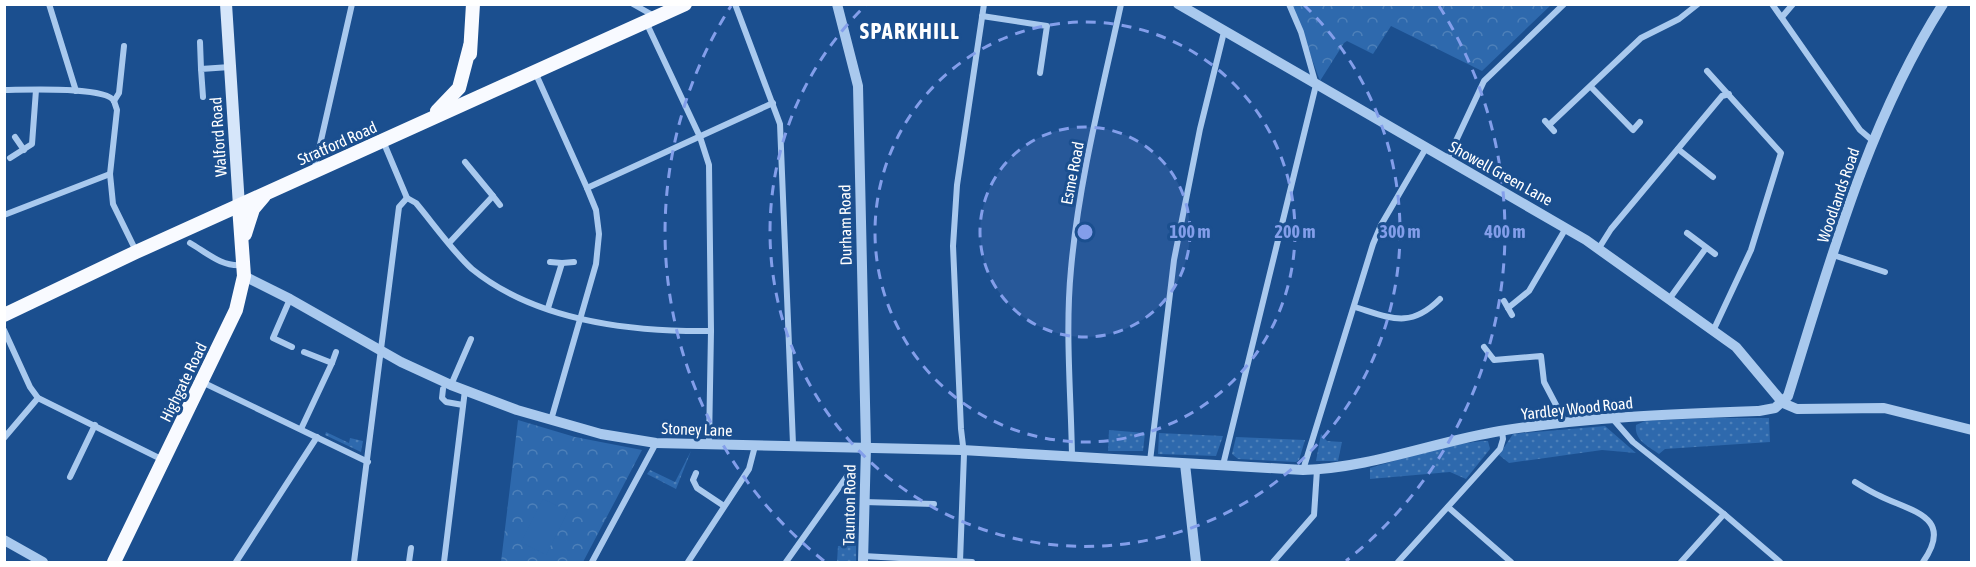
<svg xmlns="http://www.w3.org/2000/svg" width="1976" height="567" font-family="'Asap Condensed',sans-serif">
<style>
.grass{fill:url(#grass-dots)}
.forest{fill:url(#forest-crowns)}
.pitch{fill:#2e69ad}
.lines{fill:none;stroke-linecap:round;stroke-linejoin:round}
.minor{stroke:#a9c9ee;stroke-width:6}
.tertiary{stroke:#a9c9ee;stroke-width:10}
.secondary{stroke:#d6e6fa;stroke-width:12}
.trunk{stroke:#f8faff;stroke-width:14}
.ring{fill:none;stroke:#839eea;stroke-width:3;stroke-dasharray:10 8}
.labels{text-anchor:middle;stroke-width:6;stroke-linejoin:round;paint-order:stroke}
.street-label{font-size:16px;fill:#fff;stroke:#1b4f8f}
.district-label{font-size:22px;font-weight:bold;letter-spacing:1.5px;fill:#fff;stroke:#1b4f8f}
.centre{fill:#839eea;stroke:#1b4f8f;stroke-width:3}
.ring-label{font-size:18px;text-anchor:middle;font-weight:bold;fill:#839eea;stroke:#1b4f8f;stroke-width:6;stroke-linejoin:round;paint-order:stroke}
</style>
<defs>
<pattern id="grass-dots" width="8" height="8" patternUnits="userSpaceOnUse" patternTransform="scale(1.5)"><rect width="8" height="8" fill="#2e69ad"/><path d="M2 2h.1M6 6h.1" fill="none" stroke="#4d80b9" stroke-width="1.8" stroke-linecap="round"/></pattern>
<pattern id="forest-crowns" width="20" height="18" patternUnits="userSpaceOnUse" patternTransform="scale(1.5)"><rect width="20" height="18" fill="#2e69ad"/><path d="M2 6a3 3 0 1 1 6 0M12 15a3 3 0 1 1 6 0" fill="none" stroke="#4d80b9"/></pattern>
</defs>
<rect width="100%" height="100%" fill="#1b4f8f"/>
<g class="grass">
<path d="M1710 418H1769L1770 442 1665 449 1659 454C1648 446 1634 440 1636 425L1645 421Z"/>
<path d="M1605 426 1636 453 1602 450 1509 463 1499 455 1513 434Z"/>
<path d="M1109 430 1145 433 1143 451H1108Z"/>
<path d="M326 432 349 443 350 438 363 441 361 452 325 435Z"/>
<path d="M1159 433 1223 436 1216 456 1158 454Z"/>
<path d="M1321 434 1327 441 1342 442 1338 461H1316Z"/>
<path d="M1236 437 1305 440 1299 460 1296 462 1238 459 1232 454Z"/>
<path d="M1482 441H1488L1490 449 1466 479 1450 472 1370 479V468L1445 446Z"/>
<path d="M691 451 676 489 647 474 650 470 675 482Z"/>
<path d="M856 545V562H837L838 546Z"/>
</g>
<g class="forest">
<path d="M1292 5H1551L1482 71 1391 26 1373 54 1347 41 1344 43 1320 81Z"/>
<path d="M518 420 575 437 642 450 583 562H501Z"/>
</g>
<path class="pitch" d="M543 499 568 511 546 555 521 542Z"/>
<g class="lines">
<g class="minor">
<path d="M49 4 76 91"/>
<path d="M633 4 656 17"/>
<path d="M735 4 780 124 793 444"/>
<path d="M1772 4 1860 130 1873 141"/>
<path d="M982 16 1047 26 1040 73"/>
<path d="M1782 17 1793 4"/>
<path d="M646 22 700 137 709 165 711 331 709 443"/>
<path d="M200 42 201 69"/>
<path d="M1707 71 1781 153 1751 250 1714 329"/>
<path d="M535 72 587 188 596 210 599 234 596 264 551 420"/>
<path d="M1591 87 1633 130 1640 122"/>
<path d="M4 90C24 90 105 86 114 101"/>
<path d="M203 97 201 69 230 67"/>
<path d="M114 101 117 110 110 174 113 204 136 251"/>
<path d="M114 101 119 93 124 46"/>
<path d="M1545 121 1554 131"/>
<path d="M1549 125 1641 38 1679 19 1698 4"/>
<path d="M15 137 24 150"/>
<path d="M383 141 407 198"/>
<path d="M1678 149 1713 177"/>
<path d="M10 158 32 144 36 90"/>
<path d="M1447 160 1484 81 1564 4"/>
<path d="M314 171 352 4"/>
<path d="M587 188 773 103"/>
<path d="M493 196 500 205"/>
<path d="M407 198 416 203C432 222 454 253 472 269 536 321 632 332 711 331"/>
<path d="M4 215 110 174"/>
<path d="M1687 233 1715 254"/>
<path d="M450 242 493 196 465 162"/>
<path d="M190 243C207 253 222 267 242 265"/>
<path d="M1599 248 1611 229 1722 96 1729 94"/>
<path d="M1833 255 1885 272"/>
<path d="M562 263 574 262"/>
<path d="M1670 298 1706 248"/>
<path d="M290 299 273 338 292 347"/>
<path d="M1504 301 1512 315"/>
<path d="M1355 307C1391 318 1410 329 1440 299"/>
<path d="M548 308 562 263 550 262"/>
<path d="M1508 308 1529 291 1566 228"/>
<path d="M4 330 30 387 38 398 163 460"/>
<path d="M1484 347 1494 360 1541 356 1544 382 1565 422"/>
<path d="M332 363 336 352"/>
<path d="M202 382 368 462"/>
<path d="M451 385 471 339"/>
<path d="M443 389 442 398 446 402 463 405"/>
<path d="M1612 418 1633 442 1724 514 1780 562"/>
<path d="M301 429 332 363 304 352"/>
<path d="M4 438 38 398"/>
<path d="M1072 456C1071 394 1065 331 1071 269 1079 180 1102 92 1121 4"/>
<path d="M1150 461 1174 260 1200 129 1224 32"/>
<path d="M1223 465 1316 85 1301 32 1289 4"/>
<path d="M1303 470 1373 244 1381 225 1426 148"/>
<path d="M696 473 693 480 697 488 724 506"/>
<path d="M70 477 95 425"/>
<path d="M1855 482C1863 487 1871 492 1880 496 1910 511 1955 516 1923 562"/>
<path d="M864 502 934 504"/>
<path d="M1448 507 1511 562"/>
<path d="M863 556 972 562"/>
<path d="M236 562 317 437"/>
<path d="M354 562 399 207 407 198"/>
<path d="M409 562 411 548"/>
<path d="M444 562 465 390"/>
<path d="M592 562 656 443"/>
<path d="M688 562 749 469 755 446"/>
<path d="M786 562 850 472"/>
<path d="M960 562 964 454 961 429 953 246 957 185 984 4"/>
<path d="M1273 562 1314 515 1317 470"/>
<path d="M1398 562 1500 449 1503 439 1502 431"/>
<path d="M1681 562 1724 514"/>
</g>
<g class="tertiary">
<path d="M837 4 858 86 866 447 863 562"/>
<path d="M1178 4 1586 240 1736 347 1783 403"/>
<path d="M244 276 290 299 401 362 451 385 517 410 601 434 656 443 962 450 1303 470C1370 468 1434 442 1500 431 1585 417 1673 414 1759 411L1775 408 1788 396C1830 262 1867 124 1943 4"/>
<path d="M1783 403 1797 409 1884 408 1972 430"/>
<path d="M1185 464 1196 562"/>
<path d="M4 540 43 562"/>
</g>
<path class="secondary" d="M226 4 239 206"/>
<g class="trunk">
<path d="M470 54 473 4"/>
<path d="M437 111 459 88 470 46"/>
<path d="M245 234 253 209 264 196"/>
<path d="M4 315 136 252 685 4"/>
<path d="M114 562 236 310 244 276 239 206"/>
</g>
</g>
<circle cx="1085" cy="232" r="105" fill="#839eea" fill-opacity=".12"/>
<g class="ring">
<circle cx="1085" cy="232" r="105"/>
<circle cx="1085" cy="232" r="210"/>
<path d="M1304 5A315 315 0 1 1 866 5"/>
<path d="M824 561A420 420 0 0 1 731 6M1439 6A420 420 0 0 1 1346 561"/>
</g>
<g class="labels">
<g class="street-label">
<text transform="translate(218 137) rotate(-94)" y="6">Walford Road</text>
<text transform="translate(337 143) rotate(-24)" y="6">Stratford Road</text>
<text transform="translate(1072 173) rotate(-79)" y="6">Esme Road</text>
<text transform="translate(1501 173) rotate(29)" y="6">Showell Green Lane</text>
<text transform="translate(1838 195) rotate(-71)" y="6">Woodlands Road</text>
<text transform="translate(845 225) rotate(-91)" y="6">Durham Road</text>
<text transform="translate(183 382) rotate(-64)" y="6">Highgate Road</text>
<text transform="translate(1577 408) rotate(-6)" y="6">Yardley Wood Road</text>
<text transform="translate(697 429) rotate(2)" y="6">Stoney Lane</text>
<text transform="translate(849 505) rotate(-89)" y="6">Taunton Road</text>
</g>
<g class="district-label">
<text x="910" y="39">SPARKHILL</text>
</g>
</g>
<circle cx="1085" cy="232" r="9" class="centre"/>
<g class="ring-label">
<text x="1190" y="238">100 m</text>
<text x="1295" y="238">200 m</text>
<text x="1400" y="238">300 m</text>
<text x="1505" y="238">400 m</text>
</g>
<rect width="1976" height="567" fill="none" stroke="#ffffff" stroke-width="12"/>
</svg>
